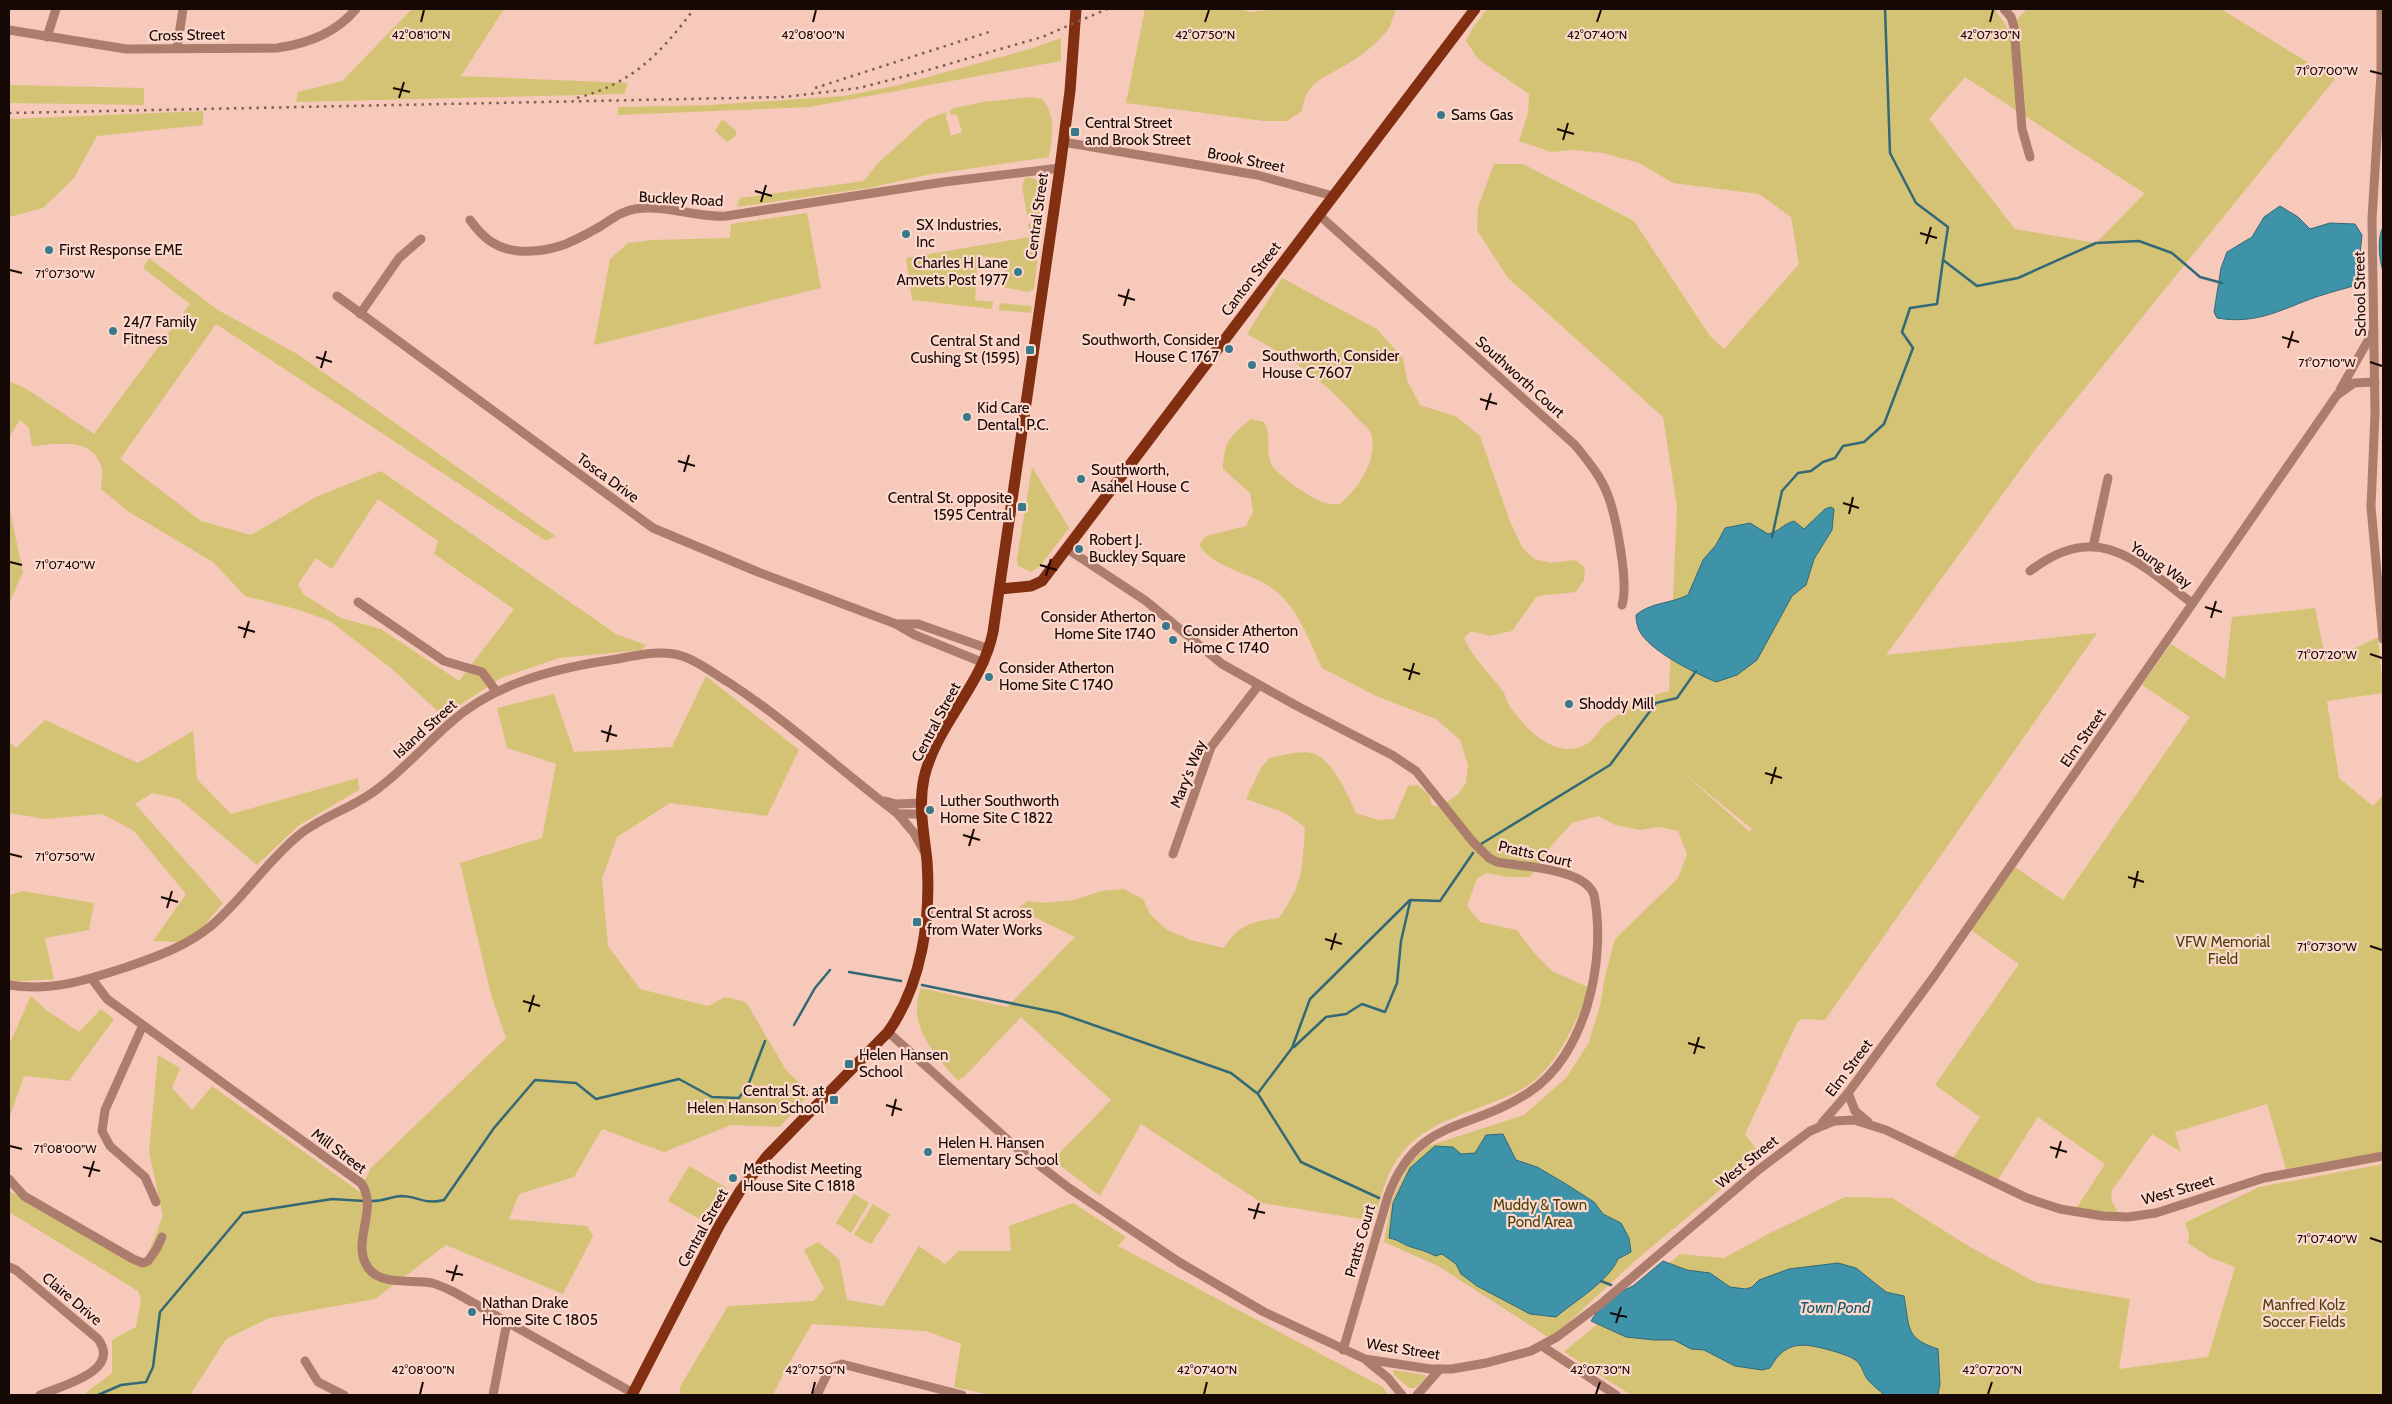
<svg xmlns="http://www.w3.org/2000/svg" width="2392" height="1404" font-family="Cabin,sans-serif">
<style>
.green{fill:#d4c374;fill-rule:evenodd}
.water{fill:#3f93a8;stroke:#336977}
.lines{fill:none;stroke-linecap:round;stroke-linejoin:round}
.stream{stroke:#336977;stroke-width:2.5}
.minor{stroke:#ac7c6d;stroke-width:9}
.major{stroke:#812e11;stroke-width:11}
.rail{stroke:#7c6058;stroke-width:2.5;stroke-dasharray:2.5 5;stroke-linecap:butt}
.ticks{fill:none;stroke:#160805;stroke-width:2}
.poi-dot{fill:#387a8b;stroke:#fdd8cd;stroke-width:2}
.labels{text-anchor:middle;stroke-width:4.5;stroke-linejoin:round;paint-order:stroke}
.street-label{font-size:15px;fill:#160805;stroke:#fdd8cd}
.poi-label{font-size:15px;fill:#160805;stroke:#fdd8cd;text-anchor:start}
.park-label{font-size:15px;fill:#4b410d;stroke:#fdd8cd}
.water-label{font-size:16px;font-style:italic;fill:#135768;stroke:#fdd8cd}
.ticks-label{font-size:12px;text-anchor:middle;fill:#160805;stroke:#fdd8cd;stroke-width:4.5;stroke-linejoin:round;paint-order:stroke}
</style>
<rect width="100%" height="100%" fill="#f6c9bb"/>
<g class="green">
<path d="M412 9H504L461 76 628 83 624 94 296 102 298 92 342 81Z"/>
<path d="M1145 9H1241L1250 12 1279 9H1397C1392 15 1393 23 1388 29 1379 43 1358 58 1344 66 1322 79 1306 82 1302 111L1287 121H1264L1126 103Z"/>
<path d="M1487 9H1995L2008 29 2027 9H2221L2335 79 2034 451 1886 655 2097 633 1825 1020 1802 1019 1797 1023 1745 1134 1761 1156 1636 1260 1557 1333 1548 1337 1438 1266 1384 1242 1391 1203 1396 1190 1410 1163 1428 1146 1524 1115 1566 1078 1588 1044 1600 1006 1605 976 1615 939 1678 878 1687 854 1678 831 1659 827 1641 830 1615 825 1598 816 1572 823 1552 845 1530 877H1508L1486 873 1477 879 1467 906 1480 922 1517 930 1534 953 1552 971 1590 988C1576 1020 1563 1055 1536 1079 1522 1092 1503 1098 1486 1105 1445 1121 1409 1131 1389 1174 1383 1188 1379 1205 1373 1221L1262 1203 1141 1124 1100 1196 1053 1160 1111 1100 1021 1017 963 1078 962 1077 958 1081C935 1056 906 1024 921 988L1007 1007 1075 937 1018 909 1028 901 1044 903 1074 900 1101 891 1124 889 1143 899 1150 914 1167 930 1191 940 1224 948C1239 924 1252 922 1279 918 1304 882 1302 870 1305 827L1285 813 1246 799 1261 768 1269 758C1282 756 1302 749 1315 754 1334 762 1348 796 1356 813L1378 820 1394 819 1408 786 1418 785 1429 795 1432 805 1439 807 1457 795 1466 783 1468 765 1460 740 1436 719 1376 696 1322 668C1309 641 1300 612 1277 592 1254 572 1216 571 1199 545L1206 536 1246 526 1253 512 1250 493 1223 469C1224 441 1230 436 1251 419L1264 422C1272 435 1265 449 1271 464 1276 474 1313 500 1325 503 1330 504 1336 504 1340 504 1358 489 1379 459 1371 434 1369 428 1361 422 1356 417 1325 380 1289 357 1247 334L1282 278 1377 329 1403 358 1407 380 1420 405 1457 417 1480 436 1509 519 1522 547 1534 559 1551 563 1575 560 1585 567 1584 580 1576 592 1537 596 1512 631 1490 636 1471 631 1464 638C1473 658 1488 672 1502 690 1506 695 1506 701 1510 707 1526 729 1558 763 1588 743 1595 739 1599 729 1606 724 1623 710 1647 695 1669 691L1677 507 1663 417 1508 278 1477 230 1478 207 1494 164H1523L1634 221 1710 336 1724 349 1799 264 1791 217 1759 194 1673 183 1639 163 1603 153 1573 150 1551 152 1519 141 1528 113 1529 94 1478 59 1466 41 1472 29ZM1965 77 2144 193H2145L2096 243 2015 229 1929 119ZM1682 772 1752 829 1750 832Z"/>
<path d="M1061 38V61L809 107 618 115V107L710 105 844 96 895 86 1030 49Z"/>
<path d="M9 85 144 88V105L9 103Z"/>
<path d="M1032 97 1042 99C1057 116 1052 136 1049 157L927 175 869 188 737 207 740 198 864 181 877 164 927 119 947 112 946 117 951 136 962 132 957 114 951 115 950 111 953 108 983 102Z"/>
<path d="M203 111V125L97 136 74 178 43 208 9 217V119Z"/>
<path d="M724 120 736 131V136L727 142 715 131 721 121Z"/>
<path d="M1030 177 1044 183 1046 189 1034 289 1028 292 1003 287 1007 259 978 256 975 300 993 302 992 309 912 300 906 258 1030 237 1028 224 1033 223 1032 214 1027 215 1022 186 1025 178Z"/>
<path d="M807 213 821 288 594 345 610 259 628 243 651 240 730 238 731 224Z"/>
<path d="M149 258 218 310 299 355 555 536 546 541 216 324 120 459 201 521 251 535 316 497 381 471 616 634 646 645 642 650 559 658 501 678 443 716 392 669 330 621 296 609 245 596 213 562 129 512 101 489C101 483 103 475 102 469 94 436 58 444 32 446L29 428 20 420 9 437V381L25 388 94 434 190 304 143 268ZM378 499 438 541 434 554 514 609 459 681 381 629 341 618 303 594 298 584 316 558 332 569Z"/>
<path d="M1000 303 1032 306 1031 313 999 310Z"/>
<path d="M1032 467 1069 528 1040 566 1031 572 1018 566 1017 559Z"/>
<path d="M9 506 23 572 9 604Z"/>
<path d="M2315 608 2326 662 2378 637 2383 693 2327 701 2339 778 2373 806 2383 795V1152L2286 1169 2267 1104 2175 1132 2181 1152 2152 1134 2112 1190 2111 1199 2118 1213 2076 1209 2105 1164 2038 1117 1997 1181 1953 1158 1980 1117 1935 1085 2019 964 1971 930 2015 867 2063 900 2190 717 2142 685 2171 644 2225 679 2232 617Z"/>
<path d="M706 676 799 750 767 816 670 803 617 837 602 879 608 946 640 989 708 1006 725 997 746 1002 786 1070 810 1093 780 1127 731 1125 664 1152 602 1129 574 1177 519 1194 509 1219 587 1226 593 1236 563 1294 446 1245 375 1299 269 1318 226 1339 190 1395H83L112 1373V1340L136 1327 141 1300 138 1291 9 1212V1191L144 1264 163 1216 149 1152 158 1055 180 1068 172 1088 192 1110 212 1086 360 1192 370 1169 506 1038 491 995 460 863 542 838 556 764 507 748 497 708 554 694 574 752 672 747Z"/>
<path d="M45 720 138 763 193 731 197 779 231 814 358 778 359 790 298 826 257 865 179 799 152 793 135 804 223 903 201 929 178 942 153 941 186 894 134 831 102 814 45 819 9 813V742L16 748Z"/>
<path d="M23 891 94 903 89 930 45 938 54 979 9 982V895Z"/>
<path d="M31 996 46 1010 79 1032 101 1009 114 1019 69 1081 24 1076 9 1119V1045Z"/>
<path d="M2383 1164V1395H1631L1564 1352 1680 1254 1724 1258 1770 1233 1845 1197 1892 1198 1970 1247 2037 1283 2130 1299 2119 1369 2208 1357 2235 1267 2209 1257 2188 1243 2189 1234 2185 1223 2259 1187Z"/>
<path d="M689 1166 727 1188 707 1223 668 1201Z"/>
<path d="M854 1194 869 1203 851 1233 836 1223Z"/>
<path d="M1073 1203 1126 1237 1118 1246 1383 1387 1388 1395H991L954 1387 961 1344 926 1331 812 1324 789 1363 773 1395H680V1387L728 1306 814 1301 824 1288 804 1250 818 1242 839 1259 847 1300 883 1306 919 1246 945 1264 959 1251H1011L1009 1226Z"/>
<path d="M873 1204 890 1215 871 1244 854 1235Z"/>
<path d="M1393 1370 1425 1375 1426 1378 1415 1388H1409L1394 1375Z"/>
</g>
<g class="water">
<path d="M2280 206 2298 217 2310 229 2330 223 2355 224 2362 235 2359 264 2362 279 2361 284C2346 288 2331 292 2316 297 2282 309 2257 325 2217 318L2214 312 2221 268 2227 252 2252 237 2264 217Z"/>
<path d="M2383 227V271C2379 259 2377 239 2383 227Z"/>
<path d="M1831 507 1834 509 1832 530 1814 559 1806 585 1792 596 1757 660 1737 675 1716 682C1695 673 1649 651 1639 630 1637 625 1636 620 1636 615 1651 602 1670 604 1688 595L1703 560 1716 545 1725 528 1750 523 1768 534C1779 532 1783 524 1794 521L1804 529 1825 509Z"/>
<path d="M1503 1134 1516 1160 1537 1167 1566 1184 1594 1202 1603 1214 1621 1223 1629 1238 1631 1252 1618 1259C1608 1282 1576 1300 1556 1317L1530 1314 1477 1286 1461 1274 1456 1264 1442 1254 1435 1256C1427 1251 1420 1250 1411 1247 1402 1244 1399 1240 1389 1238L1393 1203 1410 1168 1435 1146 1453 1147 1461 1154 1475 1153 1486 1135Z"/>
<path d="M1663 1261 1687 1270 1710 1273 1730 1287 1746 1289 1752 1287 1759 1280 1789 1269 1838 1263 1856 1268 1886 1292 1904 1296C1910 1327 1904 1338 1938 1349L1940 1384 1938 1395H1884C1879 1390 1872 1385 1867 1379 1864 1374 1862 1367 1858 1362 1851 1356 1842 1354 1833 1351 1804 1343 1786 1339 1770 1368L1762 1370 1735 1366 1704 1350 1691 1349 1674 1340H1654L1626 1337 1591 1321 1596 1313 1618 1293 1633 1286Z"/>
</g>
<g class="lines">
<g class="stream">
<path d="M1885 9 1890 153 1916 203 1948 227 1943 260"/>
<path d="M1772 537 1782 491 1798 473 1811 471 1823 462 1835 458 1843 446 1864 442 1884 424 1913 348 1902 332 1910 308 1937 304 1943 260 1977 286 2018 278 2096 243 2139 241 2172 253 2200 277 2222 283"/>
<path d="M1481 844 1610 765 1656 703 1677 698 1696 671"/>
<path d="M849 972 901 981"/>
<path d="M922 985 1059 1013 1231 1073 1258 1094 1301 1162 1379 1198"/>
<path d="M794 1025 815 988 830 970"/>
<path d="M1294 1047 1326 1017 1346 1014 1362 1004 1385 1012 1397 983 1401 941 1410 902"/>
<path d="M1258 1093 1292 1048 1310 999 1410 900 1440 901 1473 853"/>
<path d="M370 1201C381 1202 390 1197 401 1196 418 1196 424 1205 444 1200L494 1128 535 1080 576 1083 596 1099 679 1079 712 1097 739 1098 749 1083 765 1041"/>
<path d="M1601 1281 1611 1285"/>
<path d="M98 1395 121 1385 146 1382 153 1367 160 1312 243 1213 332 1199 364 1201"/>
</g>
<g class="minor">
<path d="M2004 9 2011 17 2014 27 2022 129 2030 157"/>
<path d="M2381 9V74L2372 219 2375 413 2371 507 2383 639"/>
<path d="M9 30 126 49 277 48C306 44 336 33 356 9"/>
<path d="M47 37 56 9"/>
<path d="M177 48 183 9"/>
<path d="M1063 142 1257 175 1333 196"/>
<path d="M1319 215 1575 445C1587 460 1600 475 1607 493 1616 515 1629 583 1622 605"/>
<path d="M470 220C483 238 496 249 519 251 553 253 573 242 601 226 612 219 622 211 635 209 666 204 695 218 726 216L944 182 1060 168"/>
<path d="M337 296 653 528 758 572 896 624 915 635 984 663"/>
<path d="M360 314 399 258 421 239"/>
<path d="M2340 390 2374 330"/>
<path d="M2093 547 2108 478"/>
<path d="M1066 548 1146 601 1222 664 1297 706 1392 755 1416 771 1473 842 1489 858 1497 862C1522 867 1585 868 1594 895 1607 959 1586 1056 1528 1093 1469 1132 1417 1117 1388 1196L1343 1350"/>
<path d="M2030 571C2098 519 2136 561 2192 603"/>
<path d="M358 602 444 661 482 672 496 691"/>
<path d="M896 624H918L989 649"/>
<path d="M885 801 896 804 922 803"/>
<path d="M898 814H922"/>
<path d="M1173 854 1211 747 1258 686"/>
<path d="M92 979 107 999 361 1183C380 1209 349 1243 369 1269 382 1286 414 1279 432 1283 440 1285 447 1289 454 1292L633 1393"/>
<path d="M9 985C51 992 87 980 127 967 158 956 185 947 211 926 243 899 266 862 299 835 324 815 356 807 380 787 405 768 426 744 450 723 492 685 549 670 604 661 628 658 658 648 682 656 698 661 713 673 728 682 788 721 841 771 898 814L914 833 924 851"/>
<path d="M143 1025 105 1110 102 1131 110 1146 145 1177 156 1202"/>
<path d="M888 1032 1018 1149 1069 1188 1179 1262 1264 1312 1365 1359 1430 1369H1452L1486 1363 1531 1351 1557 1337 1602 1303 1757 1171 1810 1131 1834 1121 1854 1120 1886 1130 2027 1198 2060 1209 2103 1216 2128 1217 2156 1213 2264 1178 2383 1156"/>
<path d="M1848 1093 1855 1111 1868 1122"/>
<path d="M1822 1123 1848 1093 1935 975 2337 395 2354 383 2375 382"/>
<path d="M9 1179 24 1196 133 1259 143 1263 148 1261 157 1248 162 1237"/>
<path d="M9 1267 16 1270 98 1339C122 1372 60 1386 40 1395"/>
<path d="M1542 1346 1616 1395"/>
<path d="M305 1361 318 1382 344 1395"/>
<path d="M1367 1361 1388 1378 1402 1395"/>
<path d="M493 1395 507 1322"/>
<path d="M817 1395 830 1368 842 1364 962 1395"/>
<path d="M1417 1395 1440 1369"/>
</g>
<g class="major">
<path d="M1000 589 1031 586 1042 581 1475 9"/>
<path d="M632 1395 719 1226 740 1191 767 1156 888 1032C922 984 931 919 927 861 924 833 918 806 924 778 936 725 982 686 993 632L1060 168 1070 91 1076 9"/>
</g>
<g class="rail">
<path d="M815 88 989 32"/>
<path d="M577 98C633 83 660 54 694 9"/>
<path d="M9 113 784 97 859 88 921 72 1042 37 1107 9"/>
</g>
</g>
<path class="ticks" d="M421 22 424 10M813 22 816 10M1205 22 1209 10M1597 22 1601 10M1990 22 1993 10M2370 71 2382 74M393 88 410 92M399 98 404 82M1557 129 1574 134M1563 140 1568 123M755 191 772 196M761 202 766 185M1920 233 1937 238M1926 244 1931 227M10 270 22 273M1118 295 1135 300M1124 306 1129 289M2282 337 2299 342M2288 348 2293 331M316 357 332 362M2370 362 2382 366M321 368 326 351M1480 399 1497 404M1486 410 1491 393M678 461 695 466M684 472 689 455M1843 503 1859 508M1849 514 1853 497M10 562 22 565M1040 565 1057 570M1046 576 1051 559M2205 607 2222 612M2211 618 2216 601M238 627 255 632M244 638 249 621M2370 654 2382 658M1403 669 1420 674M1409 680 1414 663M601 731 617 736M607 742 611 725M1765 773 1782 778M1771 784 1776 767M963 835 980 840M969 846 974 829M10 854 22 857M2128 877 2144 882M2134 888 2138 871M161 897 178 902M167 908 172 891M1325 939 1342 944M2370 946 2382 950M1331 950 1336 933M523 1001 540 1006M529 1012 534 995M1688 1043 1705 1048M1694 1054 1699 1037M886 1105 902 1110M892 1116 896 1099M10 1146 22 1149M2050 1147 2067 1152M2056 1158 2061 1141M83 1167 100 1171M89 1177 94 1161M1248 1209 1265 1213M1254 1219 1259 1203M2370 1238 2382 1242M446 1271 463 1275M452 1281 457 1265M1610 1313 1627 1317M1616 1323 1621 1307M420 1394 423 1382M812 1394 815 1382M1204 1394 1207 1382M1596 1394 1600 1382M1988 1394 1992 1382"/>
<g class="poi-dot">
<circle cx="1441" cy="115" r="5"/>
<rect x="1070" y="127" width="10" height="10" rx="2.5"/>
<circle cx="906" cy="234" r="5"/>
<circle cx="49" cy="250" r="5"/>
<circle cx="1018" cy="272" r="5"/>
<circle cx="113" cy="331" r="5"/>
<circle cx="1229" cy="349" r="5"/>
<rect x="1025" y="345" width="10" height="10" rx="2.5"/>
<circle cx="1252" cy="365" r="5"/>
<circle cx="967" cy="417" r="5"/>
<circle cx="1081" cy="479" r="5"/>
<rect x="1017" y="502" width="10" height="10" rx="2.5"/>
<circle cx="1079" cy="549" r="5"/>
<circle cx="1166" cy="626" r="5"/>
<circle cx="1173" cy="640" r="5"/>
<circle cx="989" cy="677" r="5"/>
<circle cx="1569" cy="704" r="5"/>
<circle cx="930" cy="810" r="5"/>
<rect x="912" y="917" width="10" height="10" rx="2.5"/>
<rect x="844" y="1059" width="10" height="10" rx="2.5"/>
<rect x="829" y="1095" width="10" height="10" rx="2.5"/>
<circle cx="928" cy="1152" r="5"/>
<circle cx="733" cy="1178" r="5"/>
<circle cx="472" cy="1312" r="5"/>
</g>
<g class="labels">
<g class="street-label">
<text transform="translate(187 35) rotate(-1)" y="5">Cross Street</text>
<text transform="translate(1246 160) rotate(11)" y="5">Brook Street</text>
<text transform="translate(681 199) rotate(3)" y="5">Buckley Road</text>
<text transform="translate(1037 216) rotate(-82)" y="5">Central Street</text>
<text transform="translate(1251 279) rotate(-53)" y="5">Canton Street</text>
<text transform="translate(2360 294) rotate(-91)" y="5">School Street</text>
<text transform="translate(1520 377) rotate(42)" y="5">Southworth Court</text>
<text transform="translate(608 478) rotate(36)" y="5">Tosca Drive</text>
<text transform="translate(2161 565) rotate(34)" y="5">Young Way</text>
<text transform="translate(936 722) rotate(-62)" y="5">Central Street</text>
<text transform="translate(425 729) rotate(-42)" y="5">Island Street</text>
<text transform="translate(2083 738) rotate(-55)" y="5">Elm Street</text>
<text transform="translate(1188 774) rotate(-68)" y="5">Mary's Way</text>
<text transform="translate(1535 854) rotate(13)" y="5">Pratts Court</text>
<text transform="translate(1849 1068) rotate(-53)" y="5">Elm Street</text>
<text transform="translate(339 1151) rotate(37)" y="5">Mill Street</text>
<text transform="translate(1747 1162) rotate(-39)" y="5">West Street</text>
<text transform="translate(2178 1190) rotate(-16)" y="5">West Street</text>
<text transform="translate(703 1228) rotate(-61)" y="5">Central Street</text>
<text transform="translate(1360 1241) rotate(-74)" y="5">Pratts Court</text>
<text transform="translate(72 1299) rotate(40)" y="5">Claire Drive</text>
<text transform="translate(1403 1349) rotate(9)" y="5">West Street</text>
</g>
<g class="poi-label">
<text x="1451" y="120">Sams Gas</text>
<text x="1085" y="128">Central Street<tspan x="1085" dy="17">and Brook Street</tspan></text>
<text x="916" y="230">SX Industries,<tspan x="916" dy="17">Inc</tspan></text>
<text x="59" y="255">First Response EME</text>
<text x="1008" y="268" text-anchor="end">Charles H Lane<tspan x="1008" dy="17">Amvets Post 1977</tspan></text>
<text x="123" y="327">24/7 Family<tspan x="123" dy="17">Fitness</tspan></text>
<text x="1219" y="345" text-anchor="end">Southworth, Consider<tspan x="1219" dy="17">House C 1767</tspan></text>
<text x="1020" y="346" text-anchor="end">Central St and<tspan x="1020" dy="17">Cushing St (1595)</tspan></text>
<text x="1262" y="361">Southworth, Consider<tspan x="1262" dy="17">House C 7607</tspan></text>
<text x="977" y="413">Kid Care<tspan x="977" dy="17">Dental, P.C.</tspan></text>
<text x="1091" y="475">Southworth,<tspan x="1091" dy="17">Asahel House C</tspan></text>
<text x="1012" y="503" text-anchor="end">Central St. opposite<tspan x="1012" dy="17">1595 Central</tspan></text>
<text x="1089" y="545">Robert J.<tspan x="1089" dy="17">Buckley Square</tspan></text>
<text x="1156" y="622" text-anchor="end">Consider Atherton<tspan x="1156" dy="17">Home Site 1740</tspan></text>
<text x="1183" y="636">Consider Atherton<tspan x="1183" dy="17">Home C 1740</tspan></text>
<text x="999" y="673">Consider Atherton<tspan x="999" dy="17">Home Site C 1740</tspan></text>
<text x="1579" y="709">Shoddy Mill</text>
<text x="940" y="806">Luther Southworth<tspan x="940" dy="17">Home Site C 1822</tspan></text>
<text x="927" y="918">Central St across<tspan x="927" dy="17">from Water Works</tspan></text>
<text x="859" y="1060">Helen Hansen<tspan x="859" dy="17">School</tspan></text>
<text x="824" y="1096" text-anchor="end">Central St. at<tspan x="824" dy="17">Helen Hanson School</tspan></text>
<text x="938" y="1148">Helen H. Hansen<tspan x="938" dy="17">Elementary School</tspan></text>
<text x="743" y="1174">Methodist Meeting<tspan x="743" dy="17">House Site C 1818</tspan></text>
<text x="482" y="1308">Nathan Drake<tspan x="482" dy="17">Home Site C 1805</tspan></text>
</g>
<g class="park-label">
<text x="2223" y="947">VFW Memorial<tspan x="2223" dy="17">Field</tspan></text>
<text x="1540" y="1210">Muddy &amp; Town<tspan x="1540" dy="17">Pond Area</tspan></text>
<text x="2304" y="1310">Manfred Kolz<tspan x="2304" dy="17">Soccer Fields</tspan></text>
</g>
<g class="water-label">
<text x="1835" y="1313">Town Pond</text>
</g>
</g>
<g class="ticks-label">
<text x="421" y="39">42°08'10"N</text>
<text x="813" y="39">42°08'00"N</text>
<text x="1205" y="39">42°07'50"N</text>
<text x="1597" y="39">42°07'40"N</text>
<text x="1990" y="39">42°07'30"N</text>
<text x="2327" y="75">71°07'00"W</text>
<text x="65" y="278">71°07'30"W</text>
<text x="2327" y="367">71°07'10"W</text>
<text x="65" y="569">71°07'40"W</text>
<text x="2327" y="659">71°07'20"W</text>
<text x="65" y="861">71°07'50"W</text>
<text x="2327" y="951">71°07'30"W</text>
<text x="65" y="1153">71°08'00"W</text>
<text x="2327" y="1243">71°07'40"W</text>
<text x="423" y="1374">42°08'00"N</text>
<text x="815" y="1374">42°07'50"N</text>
<text x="1207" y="1374">42°07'40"N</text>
<text x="1600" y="1374">42°07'30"N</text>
<text x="1992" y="1374">42°07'20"N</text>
</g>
<rect width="2392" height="1404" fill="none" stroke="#160805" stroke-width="20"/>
</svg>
